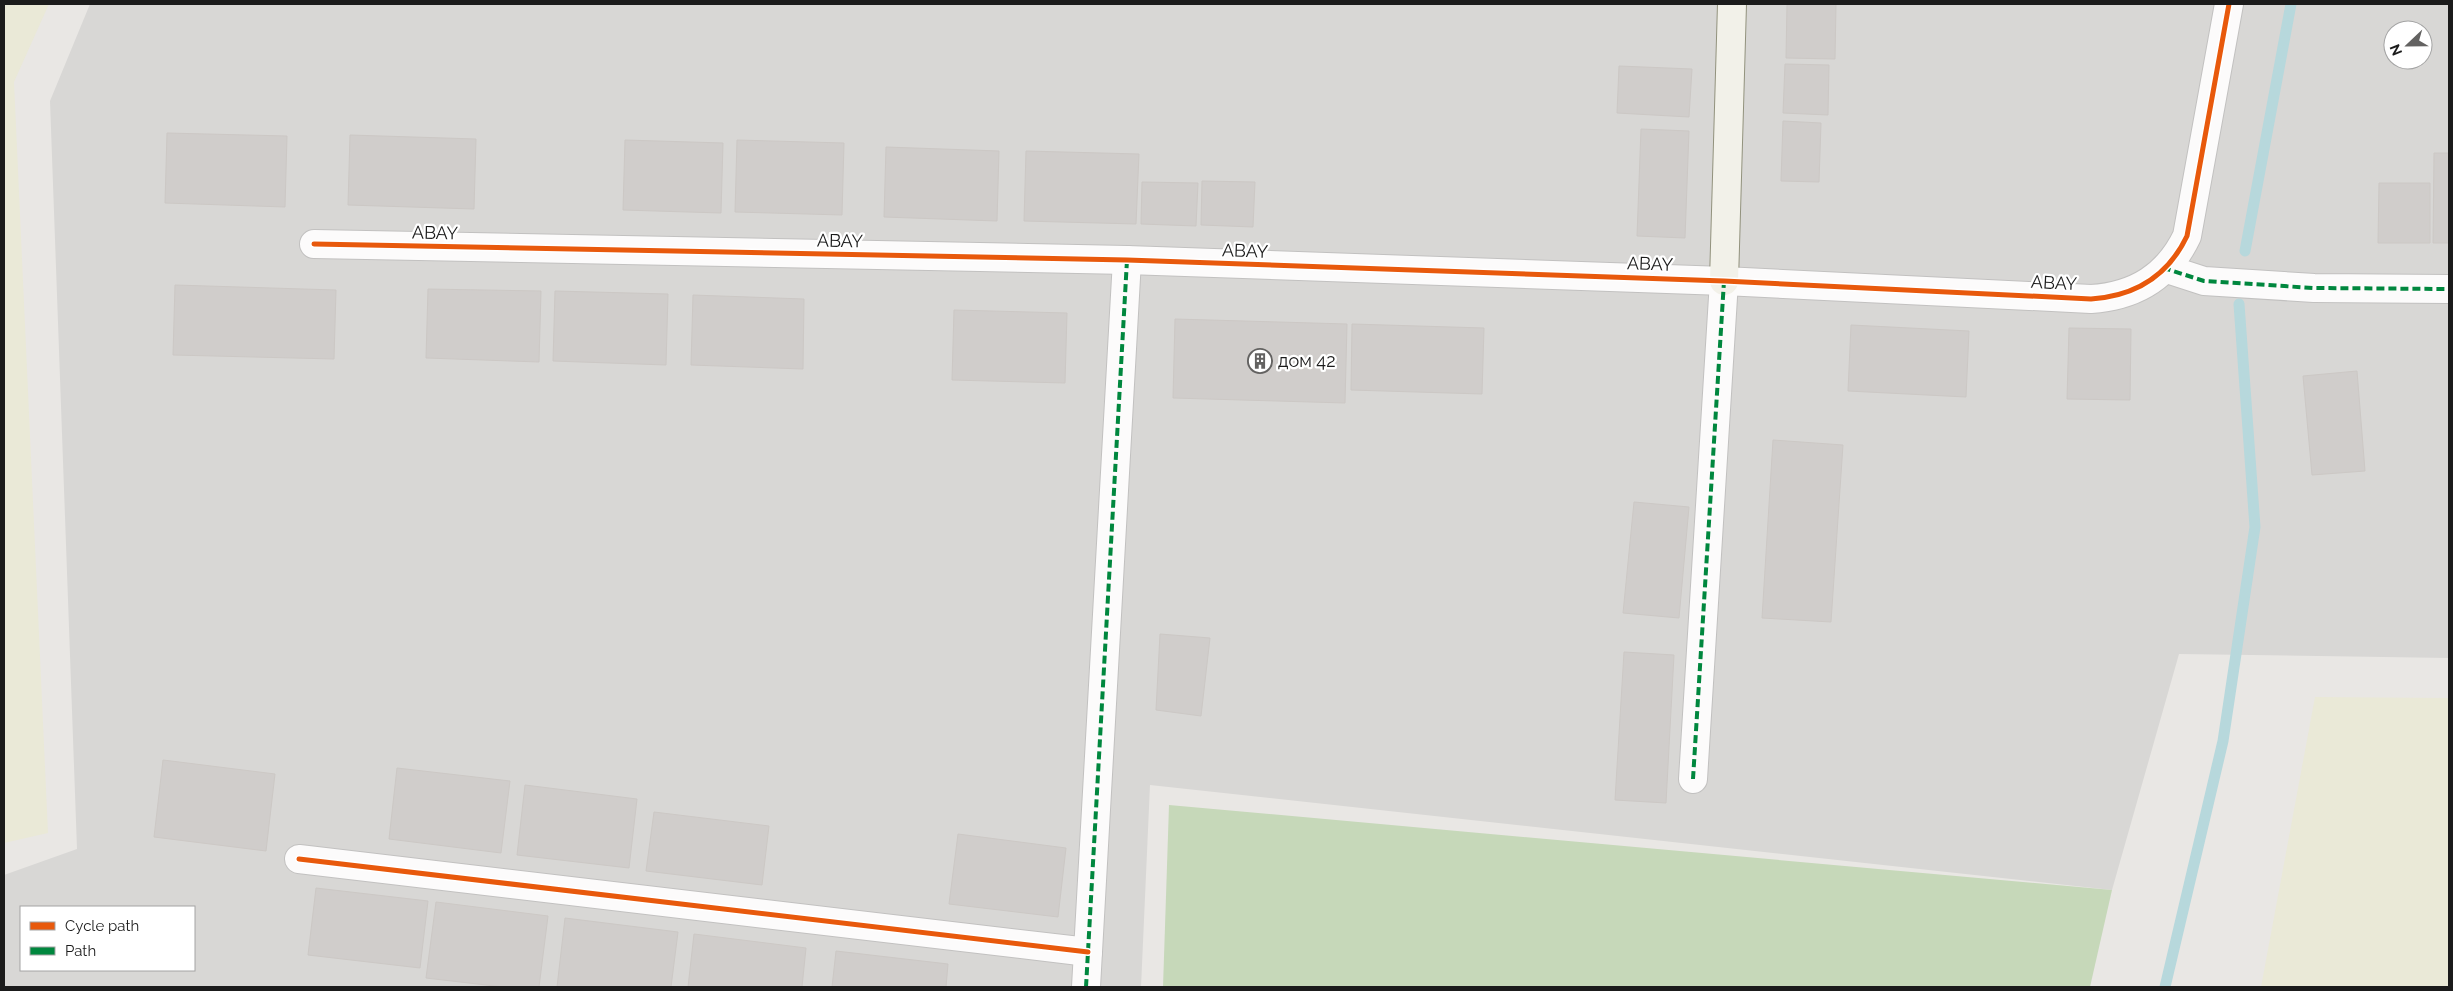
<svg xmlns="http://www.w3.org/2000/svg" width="2453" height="991" font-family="Raleway,sans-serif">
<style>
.residential{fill:#d8d7d5;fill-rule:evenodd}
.farmland{fill:#eae9d7}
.forest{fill:#c6d8b9}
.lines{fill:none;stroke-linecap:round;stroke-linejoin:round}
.stream{stroke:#b7d8dc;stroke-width:11}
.building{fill:#d0cdcb;stroke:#ccc8c5}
.street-casing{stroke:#c2c1c0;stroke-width:30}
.secondary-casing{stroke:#92927d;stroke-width:30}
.street{stroke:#fcfbfb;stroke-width:28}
.secondary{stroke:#f2f1e9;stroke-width:28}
.quiet{stroke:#00873e;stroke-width:4;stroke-dasharray:8 4;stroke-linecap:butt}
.cycleway-casing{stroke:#fff;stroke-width:8}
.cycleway{stroke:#e8590c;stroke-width:5}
.labels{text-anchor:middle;stroke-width:4.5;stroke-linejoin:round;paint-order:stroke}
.street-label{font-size:18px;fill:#1b1b1b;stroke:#fff}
.poi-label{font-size:18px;fill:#1b1b1b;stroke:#fff;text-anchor:start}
</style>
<rect width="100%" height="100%" fill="#e9e7e4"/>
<path class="residential" d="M90 4H2449V658L2179 654 2112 890 1150 785 1141 987H4V875L77 849 50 101ZM2393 30H2423V60H2393ZM21 907H194V970H21Z"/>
<g class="farmland">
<path d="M4 4H49L14 82 48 833 4 843Z"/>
<path d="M2315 697 2449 698V987H2261Z"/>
</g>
<path class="forest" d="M1169 805 2112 890 2090 987H1163Z"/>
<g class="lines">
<g class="stream">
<path d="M2245 251 2291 4"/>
<path d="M2165 987 2223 741 2255 527 2239 304"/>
</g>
</g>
<g class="building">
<path d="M1787 4H1836L1835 59 1786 58Z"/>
<path d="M1785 64 1829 65 1828 115 1783 113Z"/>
<path d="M1619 66 1692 69 1689 117 1617 113Z"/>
<path d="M1783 121 1821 123 1819 182 1781 181Z"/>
<path d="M1641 129 1689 131 1685 238 1637 236Z"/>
<path d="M167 133 287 136 285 207 165 203Z"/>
<path d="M350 135 476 139 474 209 348 205Z"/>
<path d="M625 140 723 143 721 213 623 210Z"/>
<path d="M737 140 844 143 842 215 735 212Z"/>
<path d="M886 147 999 151 997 221 884 217Z"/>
<path d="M1026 151 1139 154 1136 224 1024 221Z"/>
<path d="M2434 153H2449V243H2433Z"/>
<path d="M1202 181 1255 182 1253 227 1201 225Z"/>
<path d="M1142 182 1198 183 1196 226 1141 224Z"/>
<path d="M2379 183H2430V243H2378Z"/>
<path d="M175 285 336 290 334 359 173 355Z"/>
<path d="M428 289 541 291 539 362 426 358Z"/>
<path d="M555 291 668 294 666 365 553 361Z"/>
<path d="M693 295 804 299 803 369 691 365Z"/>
<path d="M954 310 1067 313 1065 383 952 380Z"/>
<path d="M1175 319 1347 324 1345 403 1173 398Z"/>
<path d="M1352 324 1484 328 1482 394 1351 390Z"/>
<path d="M1851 325 1969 331 1966 397 1848 391Z"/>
<path d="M2069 328 2131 329 2130 400 2067 399Z"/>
<path d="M2357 371 2365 471 2312 475 2303 376Z"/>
<path d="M1773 440 1843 445 1831 622 1762 618Z"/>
<path d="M1634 502 1689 507 1679 618 1623 613Z"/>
<path d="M1160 634 1210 638 1201 716 1156 710Z"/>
<path d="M1624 652 1674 655 1666 803 1615 800Z"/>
<path d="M163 760 275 774 266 851 154 837Z"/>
<path d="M397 768 510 781 501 853 389 839Z"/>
<path d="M525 785 637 799 629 868 517 855Z"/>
<path d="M654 812 769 826 762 885 646 871Z"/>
<path d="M958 834 1066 848 1058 917 949 904Z"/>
<path d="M316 888 428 901 420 968 308 955Z"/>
<path d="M436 902 548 916 539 987H503L426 978Z"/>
<path d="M565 918 678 932 671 987H557Z"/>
<path d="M694 934 806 948 802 987H688Z"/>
<path d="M836 951 948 964 946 987H832Z"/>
</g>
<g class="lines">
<defs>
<g id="street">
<path d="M314 244 1127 260 1724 281 2091 299C2136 296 2168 276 2187 236L2229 4"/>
<path d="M2167 269 2204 281 2314 288 2449 289"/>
<path d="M1693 779 1724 281"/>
<path d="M299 859 1088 952"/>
<path d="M1086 987 1127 260"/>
</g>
<path id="secondary" d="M1724 281 1732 4"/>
</defs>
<use href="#street" class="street-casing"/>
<use href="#secondary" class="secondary-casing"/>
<use href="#street" class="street"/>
<use href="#secondary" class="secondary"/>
<g class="quiet">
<path d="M2163 271 2167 269 2204 281 2314 288 2449 289"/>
<path d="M1693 779 1724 281"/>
<path d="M1086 987 1127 260"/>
</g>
<defs>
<g id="cycleway">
<path d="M314 244 1127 260 1724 281 2091 299C2136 296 2168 276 2187 236L2229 4"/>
<path d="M299 859 1088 952"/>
</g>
</defs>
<use href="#cycleway" class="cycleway-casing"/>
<use href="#cycleway" class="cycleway"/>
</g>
<defs>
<symbol id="building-ring" viewBox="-11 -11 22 22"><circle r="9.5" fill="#fff" stroke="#636261" stroke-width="1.5"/><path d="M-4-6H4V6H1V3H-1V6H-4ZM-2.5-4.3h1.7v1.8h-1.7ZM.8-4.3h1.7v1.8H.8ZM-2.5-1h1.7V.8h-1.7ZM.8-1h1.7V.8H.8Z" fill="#636261"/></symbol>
</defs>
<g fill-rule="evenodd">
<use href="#building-ring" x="1246" y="347" width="28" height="28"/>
</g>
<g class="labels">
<g class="street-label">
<text transform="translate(435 233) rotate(1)" y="6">ABAY</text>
<text transform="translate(840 241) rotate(1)" y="6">ABAY</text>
<text transform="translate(1245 251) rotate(2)" y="6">ABAY</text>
<text transform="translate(1650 264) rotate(2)" y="6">ABAY</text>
<text transform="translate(2054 283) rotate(3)" y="6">ABAY</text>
</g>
<g class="poi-label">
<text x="1278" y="367">дом 42</text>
</g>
</g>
<rect width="2453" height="991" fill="none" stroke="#1b1b1b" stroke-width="10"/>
<rect x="20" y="906" width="175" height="65" fill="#ffffff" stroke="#a4a4a4"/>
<rect x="30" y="922" width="25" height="8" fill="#e8590c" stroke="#a4a4a4"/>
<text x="65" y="931" font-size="15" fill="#1b1b1b">Cycle path</text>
<rect x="30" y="947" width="25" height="8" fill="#00873e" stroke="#a4a4a4"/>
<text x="65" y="956" font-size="15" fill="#1b1b1b">Path</text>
<g transform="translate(2408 45) rotate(248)"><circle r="24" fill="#ffffff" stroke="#a4a4a4"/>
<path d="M0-4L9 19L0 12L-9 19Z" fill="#636261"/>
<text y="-8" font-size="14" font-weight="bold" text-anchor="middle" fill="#1b1b1b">N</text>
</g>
</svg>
